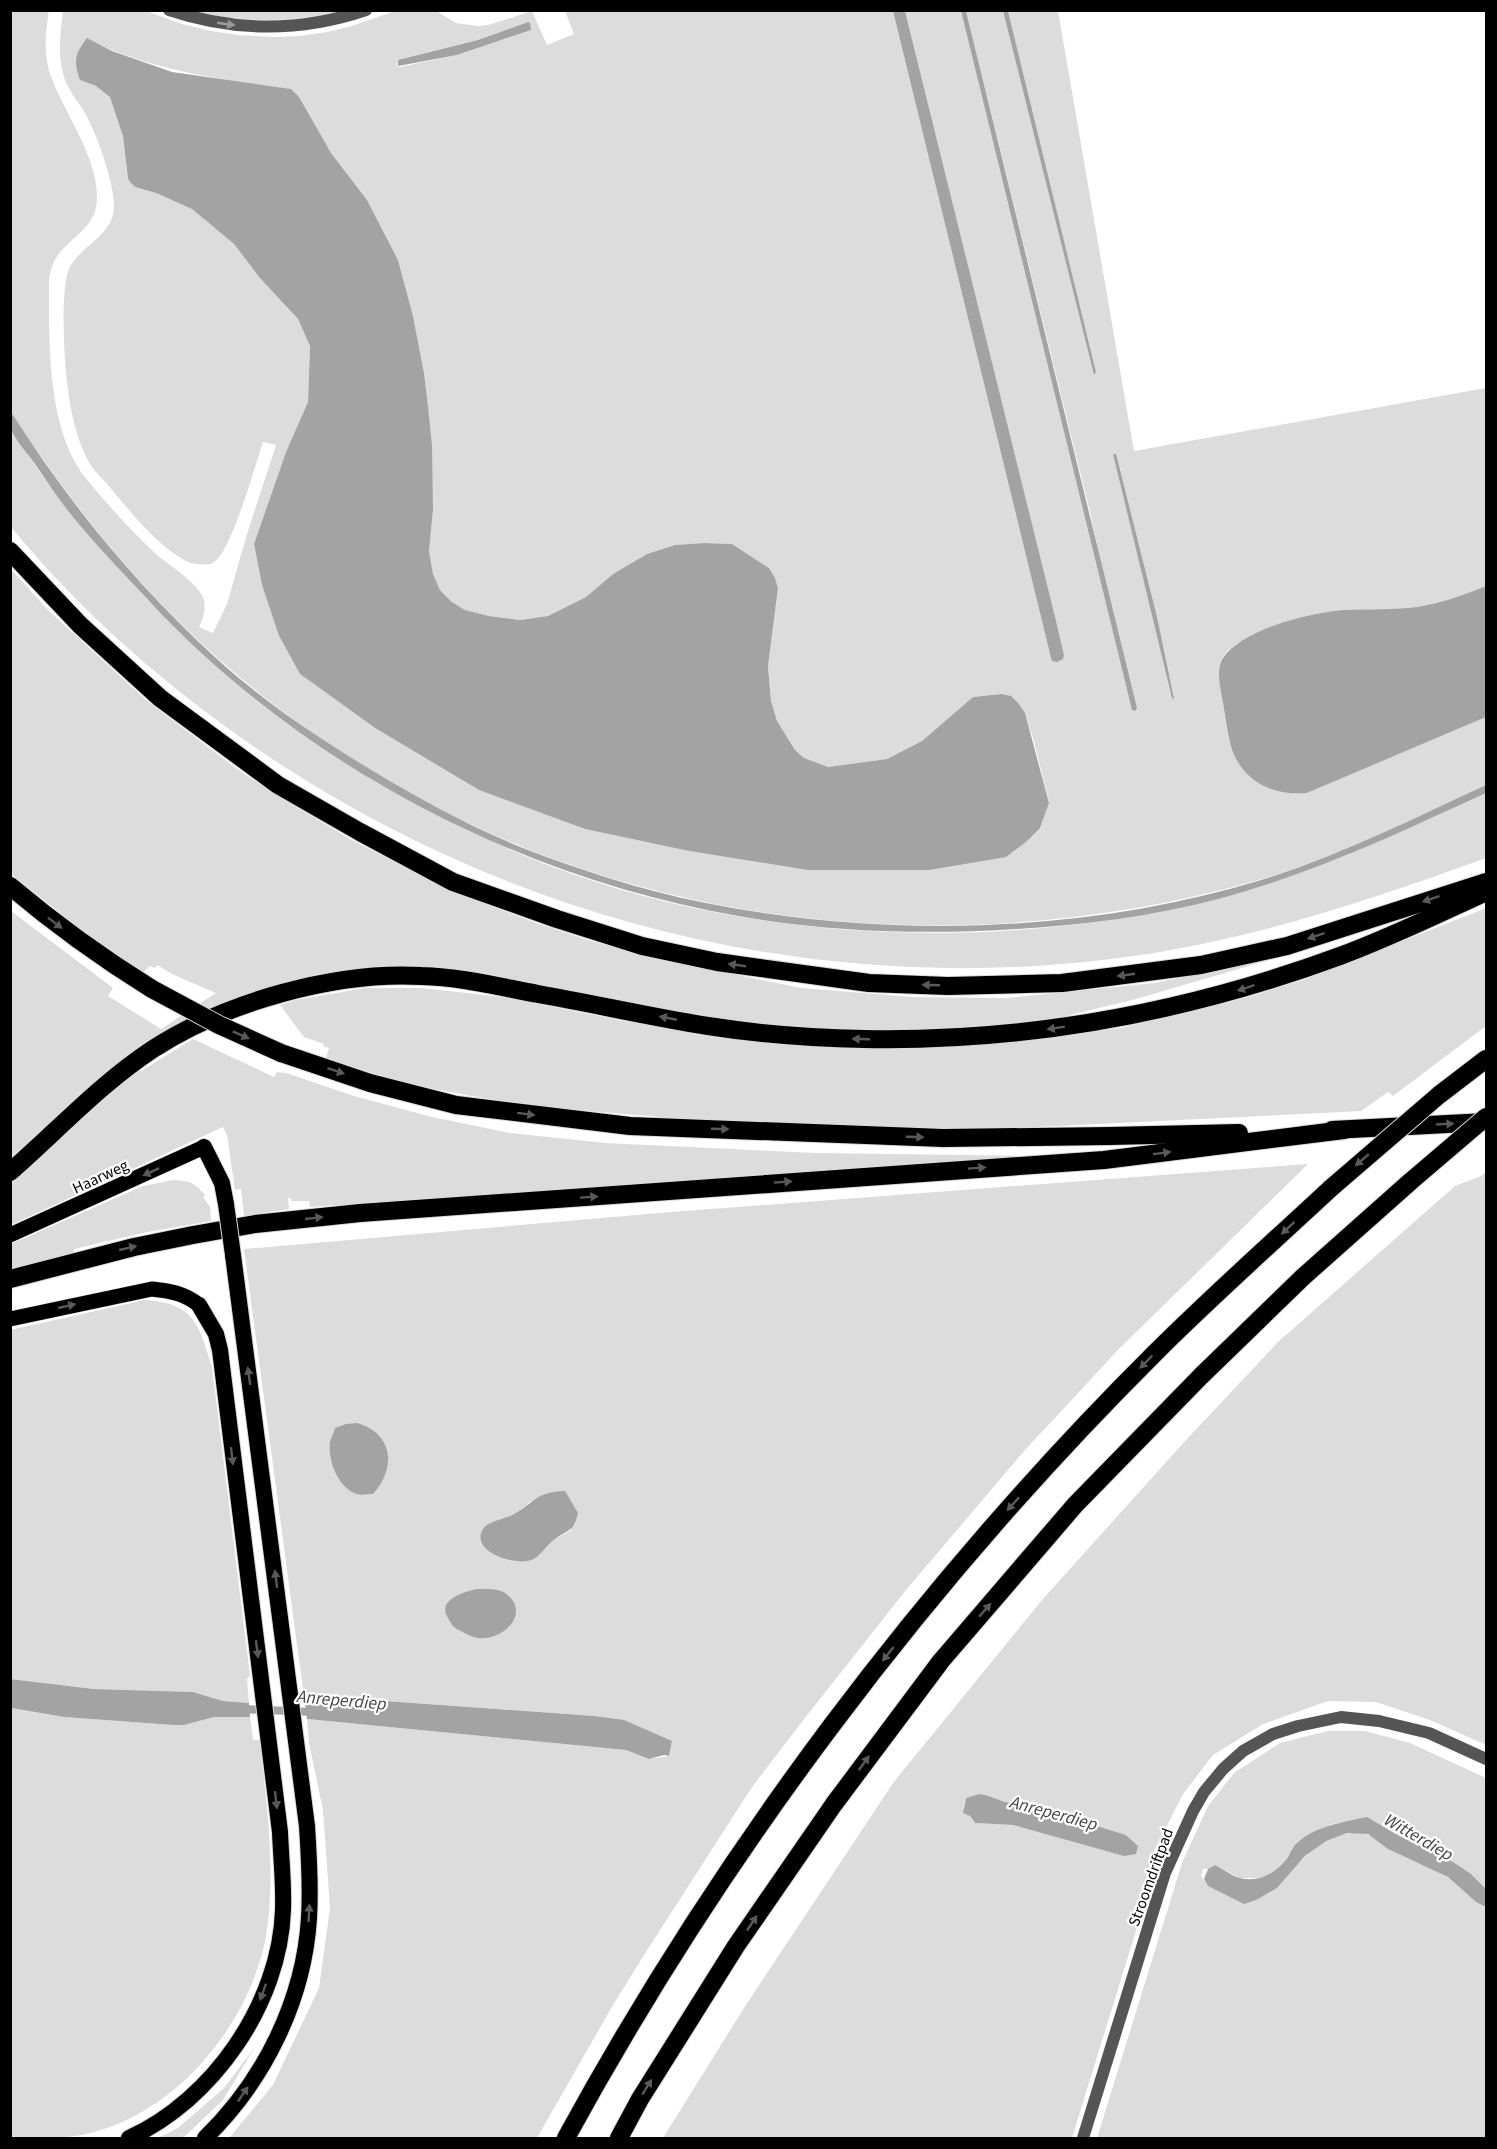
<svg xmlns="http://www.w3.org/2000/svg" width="1497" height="2149" font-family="'Source Sans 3',sans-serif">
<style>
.green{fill:#dcdcdc;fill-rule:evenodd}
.water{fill:#a3a3a3}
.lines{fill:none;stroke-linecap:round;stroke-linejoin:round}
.stream{stroke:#a3a3a3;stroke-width:8}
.primary-casing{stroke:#dbdbdb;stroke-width:16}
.trunk-casing{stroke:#dbdbdb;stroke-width:18}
.motorway-casing{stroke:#dbdbdb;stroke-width:20}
.minor{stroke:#555;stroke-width:12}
.primary{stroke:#000;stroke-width:15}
.trunk{stroke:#000;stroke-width:16}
.motorway{stroke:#000;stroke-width:18}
.trunk-bridge-casing{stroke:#dbdbdb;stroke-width:18;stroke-linecap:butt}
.motorway-bridge-casing{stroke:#dbdbdb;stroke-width:20;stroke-linecap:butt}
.trunk-bridge{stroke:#000;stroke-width:16}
.motorway-bridge{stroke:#000;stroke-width:18}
.oneway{fill:#999}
.oneway2{fill:#595959}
.labels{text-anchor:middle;stroke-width:4.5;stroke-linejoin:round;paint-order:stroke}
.street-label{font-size:16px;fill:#000;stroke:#fff}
.water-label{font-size:18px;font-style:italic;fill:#444;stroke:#fff}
</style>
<rect width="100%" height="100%" fill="#fff"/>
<g class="green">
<path d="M11 11H49C45 33 43 57 52 79 66 116 98 157 97 199 96 229 70 236 56 258 52 265 50 272 49 279 49 341 46 432 88 481 109 506 132 532 156 554 169 565 196 582 203 597 207 607 203 618 199 627L213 633 227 604 247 534 276 445 263 442C255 466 231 553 213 563 207 566 191 564 186 561 157 546 129 510 108 485 102 478 93 470 88 461 74 433 69 403 66 373 64 352 60 281 71 265 85 243 115 234 114 204 113 179 97 135 85 113 77 100 67 89 63 74 58 52 60 32 63 11H146L182 24 211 31 238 35 276 37 300 36 327 32 352 26 395 11H436L456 23 478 26 488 25 532 11 547 45 574 34 565 11H893L1051 658 1064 655 905 11H961L1132 710 1090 512 966 11H1003L1094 375 1096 372 1008 11H1058L1134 451 1486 388V586C1464 595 1441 603 1417 607 1392 610 1368 609 1344 610 1315 612 1232 632 1221 661 1217 674 1221 690 1223 702 1226 723 1227 751 1244 765 1268 784 1275 797 1307 793L1486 717V785C1412 820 1335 859 1255 881 873 988 463 902 178 621 125 568 80 513 38 452 29 439 13 423 11 408 9 399 11 387 11 377 11 349 11 321 11 293 11 199 11 105 11 11ZM528 22 531 30 457 55 400 67 397 66 398 60 478 40ZM87 39C150 70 222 80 291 89L331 153 367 200 398 260 413 316 424 373 428 406 433 510 429 551 433 574 440 590 452 602 465 610 489 616 520 620 548 616 586 597 613 574 647 554 675 545 704 543 732 544 769 568 775 578 778 588 768 666 771 701 777 721 795 750 804 758 814 763 828 767 887 759 922 741 973 697 1001 694 1025 713 1034 742 1049 802 1040 828 684 850 585 829 479 790 375 728 300 674 279 636 262 585 254 544 286 452 308 402 310 346 298 319 257 274 234 244 192 209 156 193 135 187 128 179C124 155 125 115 109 96 102 87 90 84 80 79Z"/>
<path d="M193 11H346C295 22 244 24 193 11Z"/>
<path d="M10 427C45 484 84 530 129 580 178 633 231 685 291 726 316 743 344 758 371 773 417 800 462 828 511 850 712 937 950 952 1164 911 1278 889 1382 841 1486 793V858C1368 901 1251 940 1126 957 805 1001 478 913 218 721 142 665 71 600 11 527Z"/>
<path d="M10 568 49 611 146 700 237 769 284 800 352 840 409 869 485 904 539 924 591 941 655 958 801 988 913 997 1006 998 1155 983 1293 953 1136 999 1054 1019 994 1027 906 1032 832 1030 773 1025 663 1011 477 974 288 983 109 1071 67 1106 11 1161V911L113 988 108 996 161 1029 216 993 174 975 157 965 155 968 150 966 143 972 93 939 11 874Z"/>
<path d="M1486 908V1026L1393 1096 1388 1092 1361 1111 978 1130 659 1119 653 1116C539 1108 434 1097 326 1058L329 1048 323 1046 324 1044 304 1037 280 1005 296 1000 365 988H421L503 997 629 1022 748 1041 831 1047 971 1045 1027 1040 1120 1028 1242 999 1306 979Z"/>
<path d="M193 1039 274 1077 277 1072 286 1073 354 1096 432 1117 510 1133 605 1143 817 1153 1042 1156 310 1207 309 1201H291V1198H288L289 1209 244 1216 241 1189 235 1190 227 1135 223 1127 11 1225V1184L72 1126 140 1069 141 1071Z"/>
<path d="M1308 1164 1119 1349 1025 1450 906 1590 801 1723 752 1787 644 1955 613 2005 537 2138H229L273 2085 319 1988 330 1908 323 1810 309 1743 307 1719 626 1750 649 1759 669 1756 672 1741 594 1716 371 1700 318 1705 305 1704 244 1249 671 1212ZM531 1501 572 1530 553 1540 539 1556 491 1523C506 1519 519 1512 531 1501Z"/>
<path d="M1486 1172V1745L1430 1720 1376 1702 1328 1701 1263 1724 1213 1755 1183 1794 1154 1851 1157 1863 1072 2138H663L744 2008 893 1783 1042 1600 1186 1440 1278 1342 1455 1186 1481 1176ZM979 1794 986 1795 1002 1801 1094 1825 1126 1835 1138 1846 1056 1836 1013 1825 975 1823 963 1808 966 1798Z"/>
<path d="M173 1180C190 1181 193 1182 205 1195L203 1197 210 1207 211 1221 147 1232 74 1249V1253L11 1270V1244L143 1186Z"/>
<path d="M145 1300C194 1303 199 1324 212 1367L250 1676 247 1679 249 1703 223 1701 193 1692 94 1689 11 1679 10 1330Z"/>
<path d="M10 1708 64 1717 173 1725H184L214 1717H250L253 1740H260C266 1801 275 1861 268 1922 258 2011 187 2104 101 2130 71 2140 41 2138 11 2138Z"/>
<path d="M1328 1731H1365L1410 1743 1486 1778V1889L1471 1874 1401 1837 1385 1826 1336 1823 1314 1832 1297 1842 1287 1858 1272 1874 1261 1878H1240L1215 1865 1208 1869H1203L1201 1876 1208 1886 1277 1888C1299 1863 1327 1825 1366 1834 1375 1836 1381 1845 1389 1849 1407 1860 1429 1865 1447 1877 1461 1886 1470 1900 1486 1907V2138H1097L1182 1863 1208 1806 1234 1773 1280 1743Z"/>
<path d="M255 2047 223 2100 183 2138H158L178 2128 224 2088Z"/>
</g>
<g class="water">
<path d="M893 11H905L1056 621 1064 655 1063 659 1057 662 1052 661 1051 658Z"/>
<path d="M961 11H966L1137 708 1135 711 1132 710Z"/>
<path d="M1003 11H1008L1096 372 1094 375Z"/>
<path d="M528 22 530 23 531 30 457 55 398 66V60L478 40Z"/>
<path d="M87 38 112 51 172 72 291 89 299 97 331 153 367 200 398 260 413 316 424 373 428 406 432 446 433 510 429 551 433 574 440 590 452 602 465 610 489 616 520 620 548 616 586 597 613 574 647 554 675 545 704 543 732 544 769 568 775 578 778 588 768 666 771 701 777 721 795 750 804 758 828 767 887 759 922 741 973 697 1001 694 1011 696 1019 704 1025 713 1049 803 1040 828 1027 841 1006 857 929 870H808L684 850 585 829 479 790 375 728 300 674 279 636 262 585 254 544 286 452 308 402 310 346 298 319 260 278 234 244 192 209 156 193 135 187 131 183 128 179 123 136 110 97 96 86 80 80C73 61 75 54 87 38Z"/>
<path d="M11 412C68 502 136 585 216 658 263 701 318 738 373 771 421 800 471 827 523 848 580 870 641 890 701 902 882 939 1084 934 1261 880 1339 856 1413 819 1486 785V793C1399 833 1312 874 1218 899 1153 916 1085 925 1017 929 924 935 830 932 738 916 519 878 300 764 149 601 122 572 94 543 69 512 57 497 46 480 35 464 27 453 16 441 11 429 10 425 11 416 11 412Z"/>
<path d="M1113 454H1116L1157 617 1174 699 1172 698Z"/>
<path d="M1486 586V717L1307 793C1284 796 1257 788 1242 768 1228 751 1227 725 1223 703 1221 690 1215 670 1223 658 1242 629 1310 613 1343 610 1368 609 1392 610 1417 607 1441 603 1464 595 1486 586Z"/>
<path d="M357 1423C393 1433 397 1468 373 1494 367 1494 359 1496 354 1493 337 1485 328 1460 330 1442 331 1438 334 1433 335 1428L346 1424Z"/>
<path d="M565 1491 578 1513C573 1533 570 1528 555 1539 546 1545 542 1556 531 1560 516 1566 469 1552 483 1529 488 1521 504 1519 512 1515 535 1503 535 1492 565 1491Z"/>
<path d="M478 1589C486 1589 498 1588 505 1593 532 1612 504 1641 478 1638 471 1637 463 1632 457 1629 452 1626 451 1623 448 1618 436 1600 465 1591 478 1589Z"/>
<path d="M10 1679 94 1689 193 1692 223 1701 249 1703 250 1717H214L184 1725H173L64 1717 11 1708Z"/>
<path d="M371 1700 594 1716 624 1720 672 1741 669 1756 664 1755 649 1759 626 1750 307 1719 305 1704 318 1705Z"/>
<path d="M979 1794 986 1795 1002 1801 1094 1825 1126 1835 1138 1846 1136 1854 1124 1856 1013 1825 975 1823 970 1816 963 1813 966 1798Z"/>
<path d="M1367 1817 1401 1837 1453 1862 1471 1874 1486 1889V1907L1476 1902 1448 1877 1388 1849 1368 1834 1347 1833 1326 1841 1305 1856 1277 1888 1256 1900 1244 1904 1208 1886 1204 1879 1208 1869 1215 1865C1223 1869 1232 1876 1240 1878 1260 1883 1276 1873 1288 1857 1291 1852 1293 1846 1298 1842 1316 1826 1344 1822 1367 1817Z"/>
</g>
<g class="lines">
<path class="stream" d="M241 1709 313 1712"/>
<defs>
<g id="primary">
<path d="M10 1235 204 1147"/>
<path d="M10 1319 152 1289C170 1291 184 1293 199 1305"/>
</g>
<g id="trunk">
<path d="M204 1147 222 1183 226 1204"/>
<path d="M129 2138C213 2100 280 2003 283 1910 284 1884 281 1858 280 1832L220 1350 216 1334 199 1305"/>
<path d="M205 2138C264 2081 304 2000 309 1918 311 1887 309 1856 307 1826L233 1255"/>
</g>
<g id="motorway">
<path d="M10 551 80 625 160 698 278 785 360 832 453 882 557 919 642 946 717 962 869 983 948 986 1062 983 1201 965 1287 946 1486 882"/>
<path d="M10 886C55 924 102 958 152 989"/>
<path d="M281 1053 370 1083 456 1105 630 1126 943 1138 1110 1136 1239 1133"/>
<path d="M1439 1095 1486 1059"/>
<path d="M1332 1130 1486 1122"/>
<path d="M10 1172C58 1130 100 1084 153 1049 226 1002 335 971 422 976 461 977 500 987 538 994 595 1004 651 1017 708 1026 759 1034 812 1038 864 1039 1026 1042 1188 1012 1340 956 1389 938 1436 915 1484 893"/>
<path d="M10 1279 134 1247 193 1235 255 1224 360 1213 1104 1160 1344 1130"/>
<path d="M566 2138C722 1852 924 1583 1155 1353 1212 1296 1272 1243 1331 1188"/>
<path d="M619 2138 640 2099 736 1946 834 1804 941 1661 1075 1505 1201 1376 1303 1277 1411 1181"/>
</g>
</defs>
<use href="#primary" class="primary-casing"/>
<use href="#trunk" class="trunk-casing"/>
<use href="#motorway" class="motorway-casing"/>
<g class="minor">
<path d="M169 10C235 32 301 32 366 10"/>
<path d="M1083 2138 1165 1873 1193 1811 1204 1792 1223 1769 1243 1751 1273 1734 1298 1726 1341 1717 1379 1721 1429 1733 1486 1759"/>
</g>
<use href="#primary" class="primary"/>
<use href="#trunk" class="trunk"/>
<use href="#motorway" class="motorway"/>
<defs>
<path id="trunk-bridge" d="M226 1204 233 1255"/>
<g id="motorway-bridge">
<path d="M152 989 219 1025 281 1053"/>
<path d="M1411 1181 1486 1117"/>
<path d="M1331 1188 1439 1095"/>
</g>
</defs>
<use href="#trunk-bridge" class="trunk-bridge-casing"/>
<use href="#motorway-bridge" class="motorway-bridge-casing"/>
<use href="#trunk-bridge" class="trunk-bridge"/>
<use href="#motorway-bridge" class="motorway-bridge"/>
</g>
<defs><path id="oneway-solid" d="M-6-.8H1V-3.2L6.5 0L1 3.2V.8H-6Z" transform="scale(1.5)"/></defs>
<use class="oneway" href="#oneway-solid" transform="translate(226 24) rotate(8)"/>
<g class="oneway2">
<use href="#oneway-solid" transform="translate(1431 899) rotate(162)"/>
<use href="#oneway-solid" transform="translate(55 923) rotate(37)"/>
<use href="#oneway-solid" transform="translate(1316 936) rotate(162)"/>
<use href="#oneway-solid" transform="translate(737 965) rotate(-172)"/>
<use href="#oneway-solid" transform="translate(1126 975) rotate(172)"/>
<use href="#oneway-solid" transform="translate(931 985) rotate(-178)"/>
<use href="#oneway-solid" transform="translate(1246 988) rotate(162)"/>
<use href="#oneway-solid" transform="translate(668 1018) rotate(-169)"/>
<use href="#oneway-solid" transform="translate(1056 1028) rotate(171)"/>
<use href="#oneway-solid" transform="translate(241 1035) rotate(24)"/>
<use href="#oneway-solid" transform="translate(861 1039) rotate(-178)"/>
<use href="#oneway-solid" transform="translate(336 1071) rotate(18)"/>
<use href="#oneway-solid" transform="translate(526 1114) rotate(7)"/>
<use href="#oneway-solid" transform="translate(1445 1124) rotate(-3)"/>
<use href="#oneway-solid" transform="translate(720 1129) rotate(2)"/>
<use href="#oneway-solid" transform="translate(915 1137) rotate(2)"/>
<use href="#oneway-solid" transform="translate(1162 1153) rotate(-7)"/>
<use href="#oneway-solid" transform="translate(1362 1160) rotate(139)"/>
<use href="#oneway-solid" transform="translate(977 1168) rotate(-4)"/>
<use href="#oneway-solid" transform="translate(151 1172) rotate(155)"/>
<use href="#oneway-solid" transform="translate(783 1182) rotate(-4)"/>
<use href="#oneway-solid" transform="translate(589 1197) rotate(-4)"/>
<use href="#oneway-solid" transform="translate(314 1218) rotate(-6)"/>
<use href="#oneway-solid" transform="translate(1288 1228) rotate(137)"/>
<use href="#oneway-solid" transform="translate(128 1248) rotate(-13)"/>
<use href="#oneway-solid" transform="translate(67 1306) rotate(-13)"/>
<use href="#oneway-solid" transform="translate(1146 1362) rotate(134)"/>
<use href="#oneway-solid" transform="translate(249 1376) rotate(-98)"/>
<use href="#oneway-solid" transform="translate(232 1456) rotate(83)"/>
<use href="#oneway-solid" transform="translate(1013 1504) rotate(132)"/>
<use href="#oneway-solid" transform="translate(276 1579) rotate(-97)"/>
<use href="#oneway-solid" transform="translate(985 1610) rotate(-49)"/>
<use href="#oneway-solid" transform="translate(257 1649) rotate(83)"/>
<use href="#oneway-solid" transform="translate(888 1654) rotate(128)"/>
<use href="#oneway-solid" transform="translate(864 1763) rotate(-54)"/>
<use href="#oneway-solid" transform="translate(276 1800) rotate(83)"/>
<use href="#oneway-solid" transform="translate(309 1913) rotate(-87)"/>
<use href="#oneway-solid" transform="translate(752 1923) rotate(-56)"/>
<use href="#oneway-solid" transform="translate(263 1992) rotate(110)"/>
<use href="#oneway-solid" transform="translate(647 2087) rotate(-58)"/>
<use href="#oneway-solid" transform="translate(243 2094) rotate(-56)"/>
</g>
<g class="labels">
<g class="street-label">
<text transform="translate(100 1176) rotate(-25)" y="6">Haarweg</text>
<text transform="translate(1150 1877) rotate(-70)" y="6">Stroomdriftpad</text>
</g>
<g class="water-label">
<text transform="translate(342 1700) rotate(5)" y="6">Anreperdiep</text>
<text transform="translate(1054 1813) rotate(15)" y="6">Anreperdiep</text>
<text transform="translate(1419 1837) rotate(30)" y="6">Witterdiep</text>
</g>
</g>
<rect width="1497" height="2149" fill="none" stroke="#000000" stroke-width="24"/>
</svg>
